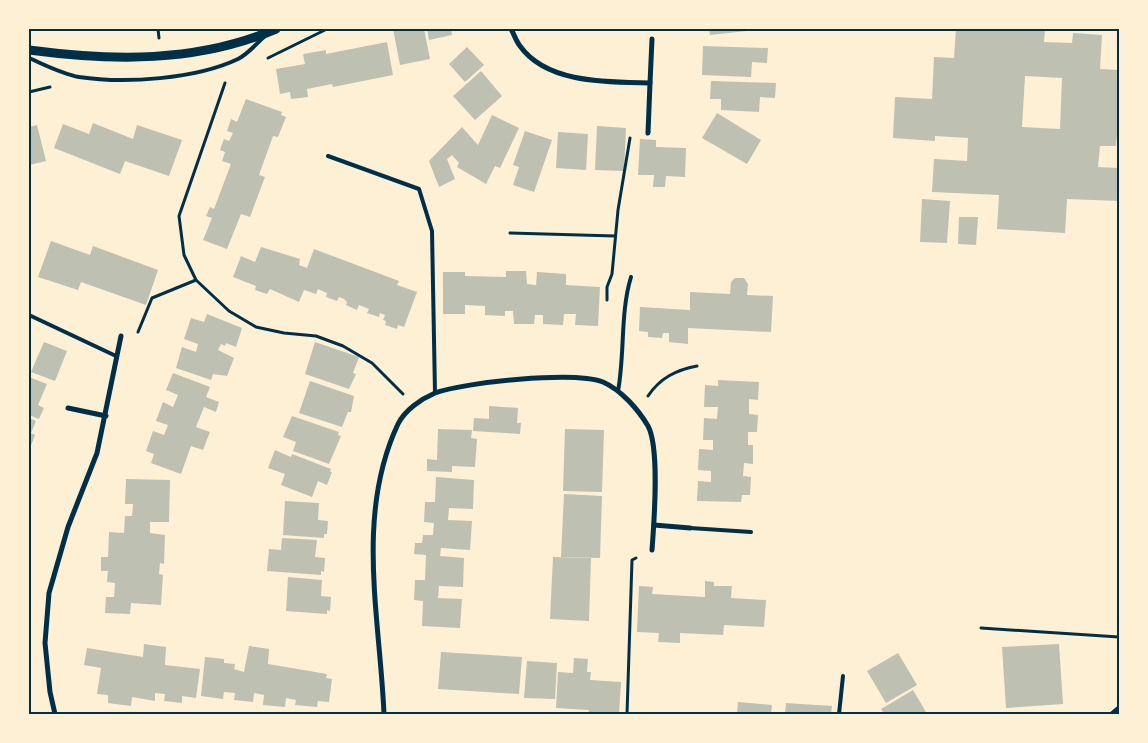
<svg xmlns="http://www.w3.org/2000/svg" width="1148" height="743" font-family="Rubik,sans-serif">
<style>
.building{fill:#bec0b2;fill-rule:evenodd}
.lines{fill:none;stroke-linecap:round;stroke-linejoin:round}
.path{stroke:#003049;stroke-width:3}
.service{stroke:#003049;stroke-width:4}
.minor{stroke:#003049;stroke-width:5}
.tertiary{stroke:#003049;stroke-width:9}
.neatline{fill:none;stroke:#003049;stroke-width:2}
</style>
<rect width="100%" height="100%" fill="#fdf0d5"/>
<g class="building">
<path d="M393 29H424L430 59 400 65Z"/>
<path d="M427 29H451L452 35 429 40Z"/>
<path d="M709 29H756V30L710 35Z"/>
<path d="M956 29H1045L1044 42 1072 43 1073 33 1102 35 1100 69 1119 70V112L1116 146H1100L1098 167 1119 168V201L1067 199 1065 233 997 229 999 195 932 192 934 159 967 161 968 138 935 136V141L893 138 895 97 932 99 934 57 954 58ZM1025 76 1062 78 1060 129 1022 127Z"/>
<path d="M387 42 393 75 333 87 332 84 307 89 308 97 291 99 290 92 280 94 276 69 305 64 303 54 326 50V54Z"/>
<path d="M703 46 768 48 767 63 752 62 751 77 702 75Z"/>
<path d="M467 47 484 65 465 82 449 64Z"/>
<path d="M481 71 502 96 475 120 453 96Z"/>
<path d="M711 81 776 83 775 98 760 97 759 112 721 110V99H710Z"/>
<path d="M246 99 282 112 281 115 286 117 278 137 273 136 259 175 265 177 250 217 241 214 227 249 203 240 212 218 206 216 210 207 214 209 231 164 222 161 225 152 220 150 224 139 229 141 233 133 227 131 231 119 237 122Z"/>
<path d="M717 113 761 140 747 164 702 138Z"/>
<path d="M492 115 519 128 500 168 495 166 486 184 457 167 459 163 452 155 447 159 455 179 439 187 429 161 462 127 478 145Z"/>
<path d="M93 123 133 139 137 125 182 140 169 176 125 161 120 174 54 148 63 124 89 134Z"/>
<path d="M37 125 46 161 29 165V127Z"/>
<path d="M597 126 626 128 624 171 595 170Z"/>
<path d="M525 131 552 140 534 192 513 185 519 167 513 165Z"/>
<path d="M558 132 588 134 586 170 556 168Z"/>
<path d="M640 139 656 140V147L686 148 685 177 666 176 665 187H653L654 175H638Z"/>
<path d="M922 199 950 201 947 243 920 242Z"/>
<path d="M959 217H978L976 245 958 244Z"/>
<path d="M51 241 90 255 93 246 158 270 146 305 81 282 78 290 38 277Z"/>
<path d="M261 247 300 259 299 265 307 268 314 249 399 281 397 285 417 292 404 327 398 325 397 329 385 325 386 321 383 320 385 315 380 313 379 317 367 313 369 309 359 305 357 310 346 305 347 302 344 299 339 297 337 301 326 297 327 293 318 289 316 294 304 290 299 302 270 289 267 294 255 290 256 286 233 277 241 256 255 262Z"/>
<path d="M506 271H526L527 284 536 285 537 272 566 274V285L600 287 598 326 575 325 576 314H564L563 325 543 324V315H535L534 324H514L513 311H505V316L485 315V306L465 305V314H443V272H465V276L506 277Z"/>
<path d="M735 278H744L748 284 747 295 773 296 771 332 688 328V344L669 342V333H663L662 338 648 337V332L639 331 640 307 690 310V292L730 294 731 282Z"/>
<path d="M207 314 242 328 236 347 226 343 225 346 221 344 218 350 234 358 227 376 213 374 211 380 176 368 182 347 196 352 198 344 184 339 191 318 204 322Z"/>
<path d="M44 342 67 351 55 381 31 372Z"/>
<path d="M315 342 359 357 353 373 356 374 349 389 305 374Z"/>
<path d="M173 373 210 387 206 397 219 402 216 412 204 407 196 427 210 432 203 450 191 446 181 474 151 463 154 454 146 451 153 431 164 435 168 425 156 421 163 402 173 407 178 395 166 390Z"/>
<path d="M29 377 47 384 38 405 44 408 39 419 29 415Z"/>
<path d="M718 380 759 382 758 400 749 399V414L758 415 757 432H748V445H753V464L744 463 743 476 751 477 750 495H742L741 502 697 501 698 481 711 482V471L698 470 699 449 713 450V440H703L704 418 717 419 718 407H704L705 385 718 386Z"/>
<path d="M310 381 354 396 351 412H348L342 427 299 413Z"/>
<path d="M489 406 518 408 517 423H521L520 434 473 431 474 418 489 419Z"/>
<path d="M292 416 339 432 338 435 341 436 329 464 293 451 296 442 283 437Z"/>
<path d="M29 418 36 421 31 433 35 435 29 451Z"/>
<path d="M438 429 472 430 471 438 477 439 475 467 452 466V472L427 471V459L437 460Z"/>
<path d="M565 429 604 430 602 492 563 491Z"/>
<path d="M275 450 291 457 292 454 331 469 330 472H332L327 485 318 481 312 497 281 485 285 474 268 468Z"/>
<path d="M436 477 474 480 473 509 449 508 448 520 472 521 470 550 441 548 440 556 464 558 463 587 439 586 438 598 462 599 460 628 422 626 423 601 414 600 415 580H425L426 555 414 554 415 543H422L423 535H433L434 523 424 522 425 502H435Z"/>
<path d="M126 479 170 480 169 522H150V533L165 535 164 564 160 563 159 574 163 575 161 605 131 603 130 614 105 613 106 597H114L115 583 107 582 108 571H101V557H108L109 532 124 533 125 516H132L133 504H125Z"/>
<path d="M564 494 602 496 600 558 561 557Z"/>
<path d="M285 501 319 503 318 520 328 521 327 534H324V538L283 535Z"/>
<path d="M282 538 317 540 315 557 325 558 324 572 321 571V575L267 571 269 549 281 550Z"/>
<path d="M553 557 591 558 589 621 550 619Z"/>
<path d="M288 577 322 580 321 596 331 597 330 611 327 610V614L286 611Z"/>
<path d="M705 581 714 582V586H732L731 598 766 600 764 627 724 625 723 635 680 633V643L658 642 659 633 637 632 639 586 653 587 652 594 705 597Z"/>
<path d="M144 644 166 647 165 665 200 669 196 698 182 696V703L164 701 165 694 155 693V701L132 697 131 706 108 703V695L97 694 101 668 84 665 87 648 143 657Z"/>
<path d="M1059 644 1063 704 1006 708 1002 647Z"/>
<path d="M249 646 269 649 268 664 327 674 326 678 332 679 329 702 318 701 317 707 295 705 296 700 286 698 285 707 263 705 264 695 254 693 253 702 234 700 235 693 224 692 223 699 201 696 205 657 224 659V663L235 664 234 669 244 672Z"/>
<path d="M441 652 522 657 519 694 438 689Z"/>
<path d="M898 653 917 685 886 703 867 671Z"/>
<path d="M574 658 588 659 587 672H591L590 680 621 682 619 714H588L589 710 556 708 558 672 573 673Z"/>
<path d="M527 661 557 663 555 699 524 698Z"/>
<path d="M913 690 926 712 923 714H884L881 709Z"/>
<path d="M738 702 772 705 771 714H737Z"/>
<path d="M786 703 832 706 831 714H785Z"/>
</g>
<g class="lines">
<g class="path">
<path d="M158 29 159 38"/>
<path d="M268 58 327 29"/>
<path d="M225 83 179 216 184 255 196 280 229 311 256 327 284 333 316 336 343 346 372 363 403 394"/>
<path d="M29 92 50 87"/>
<path d="M510 233 615 236"/>
<path d="M607 300V287L612 274 618 210 630 138"/>
<path d="M138 332 152 298 196 280"/>
<path d="M648 396C660 378 676 370 697 366"/>
<path d="M981 628 1119 637"/>
<path d="M627 714 632 560 636 558"/>
</g>
<g class="service">
<path d="M29 58C45 65 62 74 79 77 125 84 196 79 238 59 248 54 257 43 265 36"/>
<path d="M328 156 419 189 432 231 435 393"/>
<path d="M29 315 116 356"/>
<path d="M618 391C625 354 620 313 631 277"/>
<path d="M690 528 751 532"/>
<path d="M839 714 843 676"/>
</g>
<g class="minor">
<path d="M511 29C514 34 516 41 520 46 547 84 609 82 650 83L652 39"/>
<path d="M648 133 650 83"/>
<path d="M68 408 106 416"/>
<path d="M654 525 690 528"/>
<path d="M55 714 50 692 45 643 49 593 68 527 97 453 121 336"/>
<path d="M384 714C380 618 355 515 398 424 405 410 421 399 435 393 465 382 574 371 603 382 621 390 638 409 648 426 660 448 654 523 652 550"/>
<path d="M1112 714 1119 708"/>
</g>
<path class="tertiary" d="M29 50C112 61 197 63 276 29"/>
</g>
<rect width="1148" height="743" fill="none" stroke="#fdf0d5" stroke-width="60"/>
<rect x="30" y="30" width="1088" height="683" class="neatline"/>
</svg>
